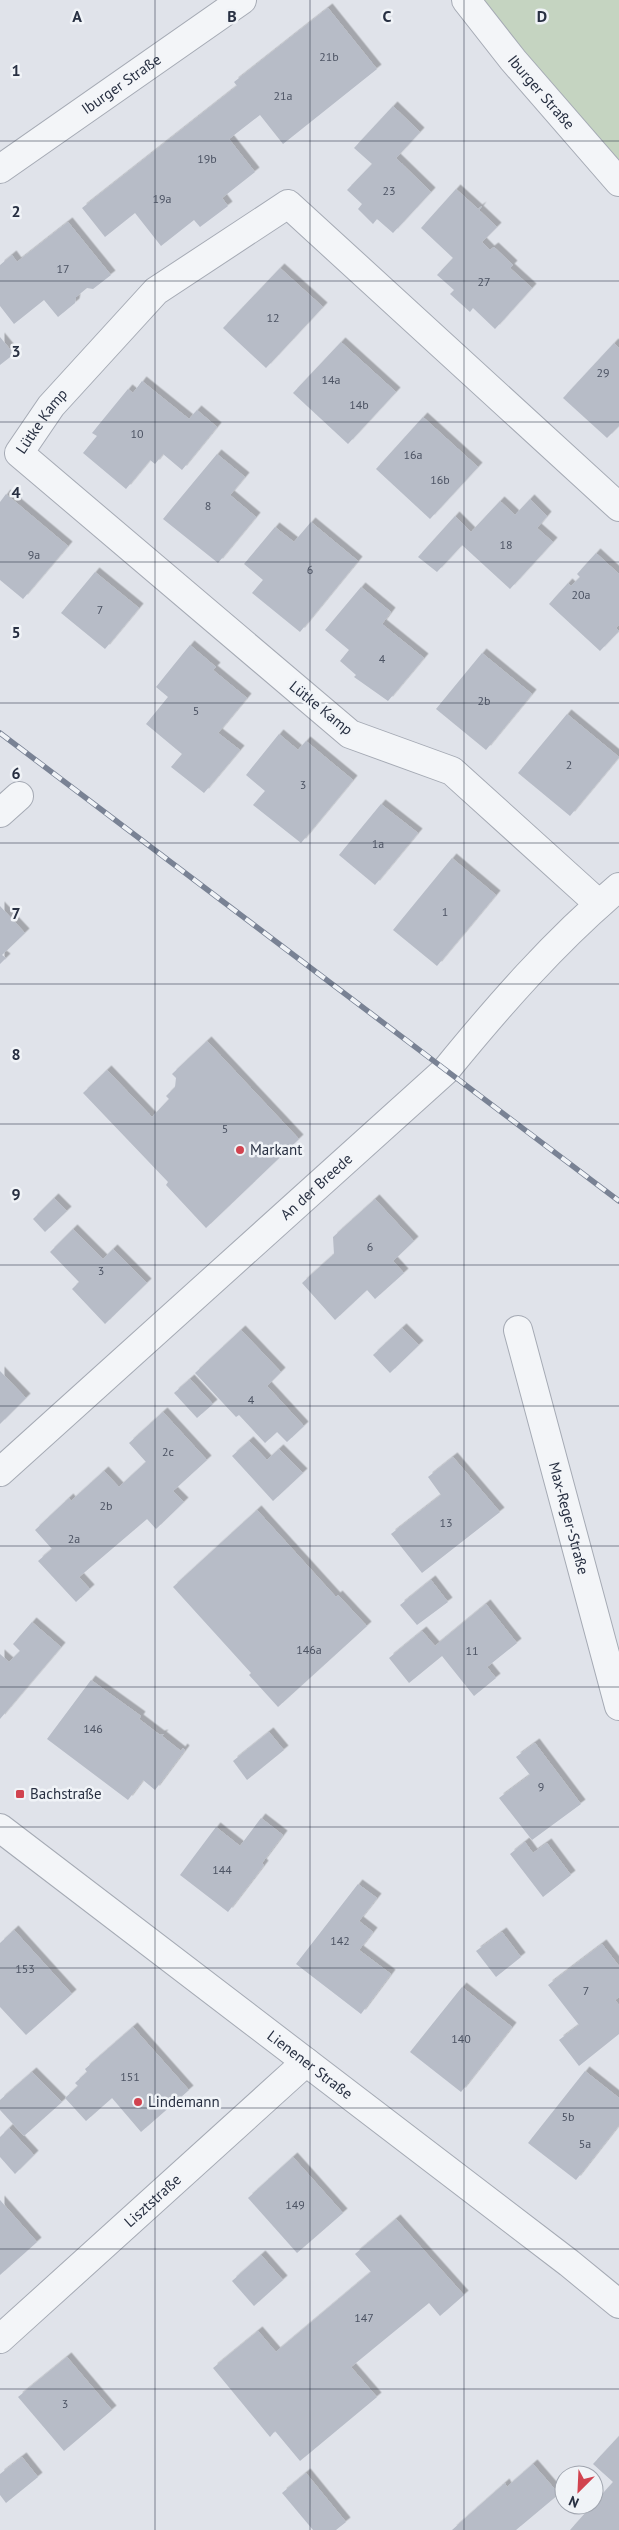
<svg xmlns="http://www.w3.org/2000/svg" width="619" height="2530" font-family="'PT Sans',sans-serif">
<style>
.green{fill:#c5d4c1}
.building{fill:#b7bcc7;filter:url(#shadow)}
.lines{fill:none;stroke-linecap:round;stroke-linejoin:round}
.minor-casing{stroke:#a5aab4;stroke-width:30}
.tertiary-casing{stroke:#a5aab4;stroke-width:30}
.minor{stroke:#f3f5f8;stroke-width:28}
.tertiary{stroke:#f3f5f8;stroke-width:28}
.rail-casing{stroke:#798294;stroke-width:5.5}
.rail{stroke:#f0f3f7;stroke-width:4;stroke-dasharray:11;stroke-linecap:butt}
.grid{fill:none;stroke:#283042;stroke-width:1;stroke-opacity:0.55}
.poi-dot{fill:#d1434f;stroke:#f0f3f7;stroke-width:2}
.labels{text-anchor:middle;stroke-width:5;stroke-linejoin:round;paint-order:stroke}
.number-label{font-size:12px;fill:#4c5363}
.street-label{font-size:15px;fill:#283042;stroke:#f0f3f7}
.poi-label{font-size:15px;fill:#283042;stroke:#f0f3f7;text-anchor:start}
.grid-label{font-size:16px;text-anchor:middle;font-weight:bold;fill:#283042;stroke:#f0f3f7;stroke-width:5;stroke-linejoin:round;paint-order:stroke}
</style>
<defs>
<filter id="shadow"><feDropShadow dx="4.5" dy="-4.5" stdDeviation="0" flood-color="#0004"/></filter>
</defs>
<rect width="100%" height="100%" fill="#e0e3ea"/>
<path class="green" d="M482 0H619V170Z"/>
<g class="building">
<path d="M328 8 377 69 283 144 260 115 229 139 255 172 222 198 228 206 200 227 194 220 161 246 135 213 105 237 82 208 237 86 234 82Z"/>
<path d="M393 106 420 132 396 158 431 192 393 233 377 219 373 224 358 209 362 204 347 190 372 164 354 148Z"/>
<path d="M456 189 478 209 482 206 479 210 497 227 482 242 490 250 494 247 513 265 510 268 532 288 495 329 473 308 470 312 450 294 454 290 437 275 453 258 421 228Z"/>
<path d="M68 222 111 275 93 289 87 288 76 297 75 303 58 317 44 300 14 324 0 306V265L12 255 17 262Z"/>
<path d="M280 268 323 307 266 368 223 328Z"/>
<path d="M0 337 14 354 0 365Z"/>
<path d="M341 342 396 392 348 444 293 393Z"/>
<path d="M614 343 619 348V426L607 438 563 398Z"/>
<path d="M142 381 189 419 197 410 217 427 182 470 163 454 155 464 150 460 126 489 83 453 97 436 92 433 128 389 133 393Z"/>
<path d="M423 417 478 467 430 519 376 469Z"/>
<path d="M217 454 245 477 230 495 256 517 218 563 163 519Z"/>
<path d="M6 494 68 546 23 599 0 580V502Z"/>
<path d="M530 499 547 516 537 528 553 542 510 589 462 545 437 572 418 557 455 516 471 532 500 501 515 515Z"/>
<path d="M311 522 358 561 300 632 252 593 263 580 244 564 275 527 294 542Z"/>
<path d="M596 553 619 574V625L616 628 619 631 600 651 549 604 568 583 571 586 580 577 577 574Z"/>
<path d="M95 572 139 608 105 649 61 613Z"/>
<path d="M361 587 391 612 382 624 424 658 388 701 354 677 356 675 340 661 349 650 325 630Z"/>
<path d="M190 645 216 667 213 670 247 698 218 733 240 750 204 793 171 767 182 754 146 724 168 697 156 687Z"/>
<path d="M482 653 532 694 486 750 436 709Z"/>
<path d="M567 714 619 757 570 816 518 773Z"/>
<path d="M279 734 298 750 306 741 353 780 301 843 253 805 265 791 246 775Z"/>
<path d="M381 804 418 833 375 885 339 855Z"/>
<path d="M452 858 496 895 437 966 393 930Z"/>
<path d="M0 906 25 933 2 955 6 958 0 964Z"/>
<path d="M207 1041 299 1139 206 1228 166 1185 168 1182 83 1093 107 1070 152 1117 169 1099 166 1096 175 1087 176 1078 172 1074Z"/>
<path d="M54 1198 67 1211 45 1232 33 1219Z"/>
<path d="M375 1199 414 1241 393 1261 404 1273 375 1299 367 1290 335 1320 302 1283 334 1254 333 1237Z"/>
<path d="M73 1229 103 1259 113 1249 147 1283 105 1324 72 1289 79 1282 50 1252Z"/>
<path d="M402 1328 419 1345 390 1373 373 1355Z"/>
<path d="M241 1330 281 1372 267 1386 304 1426 287 1442 277 1432 265 1443 239 1415 236 1417 195 1373Z"/>
<path d="M0 1371 26 1398 0 1424Z"/>
<path d="M190 1379 213 1404 197 1418 174 1393Z"/>
<path d="M163 1412 207 1460 173 1491 184 1502 156 1529 147 1519 79 1577 90 1589 76 1602 38 1561 52 1549 35 1530 69 1498 71 1501 104 1471 119 1487 132 1475 146 1462 129 1443Z"/>
<path d="M249 1441 267 1460 279 1449 303 1473 273 1501 232 1456Z"/>
<path d="M453 1457 500 1512 422 1573 391 1534 441 1495 428 1477Z"/>
<path d="M257 1510 336 1597 338 1595 367 1626 278 1707 249 1675 251 1673 173 1587Z"/>
<path d="M431 1580 448 1602 417 1625 400 1605Z"/>
<path d="M486 1604 517 1643 487 1667 496 1678 474 1696 442 1656 409 1683 389 1658 422 1631 435 1646Z"/>
<path d="M32 1622 61 1647 0 1719V1654L9 1662 20 1651 13 1644Z"/>
<path d="M91 1680 141 1716 139 1719 160 1735 164 1734 162 1736 181 1751 183 1748 185 1750 155 1790 143 1780 128 1800 47 1739Z"/>
<path d="M269 1732 284 1750 247 1780 233 1761Z"/>
<path d="M535 1743 581 1804 532 1840 499 1798 530 1775 516 1757Z"/>
<path d="M261 1818 283 1835 262 1863 264 1865 228 1912 180 1875 216 1827 240 1846Z"/>
<path d="M525 1842 533 1853 547 1843 571 1875 543 1897 510 1854Z"/>
<path d="M358 1884 377 1898 359 1921 373 1932 359 1950 391 1974 361 2014 296 1964Z"/>
<path d="M14 1930 72 1994 26 2035 0 2007V1943Z"/>
<path d="M502 1932 521 1957 496 1977 476 1951Z"/>
<path d="M602 1944 619 1966V1997L615 2000 619 2005V2034L579 2066 559 2040 579 2025 548 1985Z"/>
<path d="M462 1987 512 2027 461 2092 410 2052Z"/>
<path d="M133 2027 189 2090 141 2132 112 2098 86 2121 65 2098 78 2086 75 2083 87 2072 85 2069Z"/>
<path d="M585 2071 619 2098V2125L576 2180 528 2143Z"/>
<path d="M32 2072 62 2102 24 2136 0 2110V2100Z"/>
<path d="M9 2128 34 2155 15 2174 0 2157V2137Z"/>
<path d="M293 2157 343 2213 297 2253 248 2198Z"/>
<path d="M0 2200 37 2242 0 2275Z"/>
<path d="M396 2219 464 2295 440 2316 429 2303 351 2367 377 2397 300 2461 275 2431 270 2437 213 2368 258 2331 276 2352 371 2272 355 2254Z"/>
<path d="M261 2255 283 2280 254 2306 232 2281Z"/>
<path d="M67 2357 112 2410 64 2451 18 2397Z"/>
<path d="M619 2436V2530H570L613 2482 593 2464Z"/>
<path d="M22 2457 38 2477 6 2503 0 2495V2474Z"/>
<path d="M533 2464 559 2494 516 2530H452L505 2483 507 2487Z"/>
<path d="M306 2473 346 2522 336 2530H313L282 2493Z"/>
</g>
<g class="lines">
<defs>
<g id="minor">
<path id="s1" d="M466 0 513 60 619 182"/>
<path id="s2" d="M0 169 242 0"/>
<path d="M0 813 19 796"/>
<path id="s3" d="M599 904 452 771 350 734 19 453 51 406 156 291 288 204 619 507"/>
<path id="s4" d="M518 1330 619 1706"/>
<path id="s5" d="M0 1472 446 1070C499 1005 555 941 619 887"/>
<path id="s6" d="M0 2339 306 2062"/>
</g>
<g id="tertiary">
<path id="s7" d="M0 1828 569 2263 619 2304"/>
</g>
</defs>
<use href="#minor" class="minor-casing"/>
<use href="#tertiary" class="tertiary-casing"/>
<use href="#minor" class="minor"/>
<use href="#tertiary" class="tertiary"/>
<defs>
<path id="rail" d="M0 733 619 1201"/>
</defs>
<use href="#rail" class="rail-casing"/>
<use href="#rail" class="rail"/>
</g>
<path class="grid" d="M155 0V2530M310 0V2530M464 0V2530M0 141H619M0 281H619M0 422H619M0 562H619M0 703H619M0 843H619M0 984H619M0 1124H619M0 1265H619M0 1406H619M0 1546H619M0 1687H619M0 1827H619M0 1968H619M0 2108H619M0 2249H619M0 2389H619"/>
<g class="poi-dot">
<circle cx="240" cy="1150" r="5"/>
<rect x="15" y="1789" width="10" height="10" rx="2.5"/>
<circle cx="138" cy="2102" r="5"/>
</g>
<g class="labels">
<g class="number-label">
<text x="329" y="61">21b</text>
<text x="283" y="100">21a</text>
<text x="207" y="163">19b</text>
<text x="389" y="195">23</text>
<text x="162" y="203">19a</text>
<text x="63" y="273">17</text>
<text x="484" y="286">27</text>
<text x="273" y="322">12</text>
<text x="603" y="377">29</text>
<text x="331" y="384">14a</text>
<text x="359" y="409">14b</text>
<text x="137" y="438">10</text>
<text x="413" y="459">16a</text>
<text x="440" y="484">16b</text>
<text x="208" y="510">8</text>
<text x="506" y="549">18</text>
<text x="34" y="559">9a</text>
<text x="310" y="574">6</text>
<text x="581" y="599">20a</text>
<text x="100" y="614">7</text>
<text x="382" y="663">4</text>
<text x="484" y="705">2b</text>
<text x="196" y="715">5</text>
<text x="569" y="769">2</text>
<text x="303" y="789">3</text>
<text x="378" y="848">1a</text>
<text x="445" y="916">1</text>
<text x="225" y="1133">5</text>
<text x="370" y="1251">6</text>
<text x="101" y="1275">3</text>
<text x="251" y="1404">4</text>
<text x="168" y="1456">2c</text>
<text x="106" y="1510">2b</text>
<text x="446" y="1527">13</text>
<text x="74" y="1543">2a</text>
<text x="309" y="1654">146a</text>
<text x="472" y="1655">11</text>
<text x="93" y="1733">146</text>
<text x="541" y="1791">9</text>
<text x="222" y="1874">144</text>
<text x="340" y="1945">142</text>
<text x="25" y="1973">153</text>
<text x="586" y="1995">7</text>
<text x="461" y="2043">140</text>
<text x="130" y="2081">151</text>
<text x="568" y="2121">5b</text>
<text x="585" y="2148">5a</text>
<text x="295" y="2209">149</text>
<text x="364" y="2322">147</text>
<text x="65" y="2408">3</text>
</g>
<g class="street-label">
<text dy="5" stroke="none"><textPath href="#s2" startOffset="148">Iburger Straße</textPath></text>
<text dy="5" stroke="none"><textPath href="#s1" startOffset="119">Iburger Straße</textPath></text>
<text dy="5" stroke="none"><textPath href="#s3" startOffset="780">Lütke Kamp</textPath></text>
<text transform="translate(321 708) rotate(39)" y="5">Lütke Kamp</text>
<text dy="5" stroke="none"><textPath href="#s5" startOffset="426">An der Breede</textPath></text>
<text dy="5" stroke="none"><textPath href="#s4" startOffset="195">Max-Reger-Straße</textPath></text>
<text dy="5" stroke="none"><textPath href="#s7" startOffset="390">Lienener Straße</textPath></text>
<text dy="5" stroke="none"><textPath href="#s6" startOffset="206">Lisztstraße</textPath></text>
</g>
<g class="poi-label">
<text x="250" y="1155">Markant</text>
<text x="30" y="1799">Bachstraße</text>
<text x="148" y="2107">Lindemann</text>
</g>
</g>
<g class="grid-label">
<text x="77" y="22">A</text>
<text x="232" y="22">B</text>
<text x="387" y="22">C</text>
<text x="542" y="22">D</text>
<text x="16" y="76">1</text>
<text x="16" y="217">2</text>
<text x="16" y="357">3</text>
<text x="16" y="498">4</text>
<text x="16" y="638">5</text>
<text x="16" y="779">6</text>
<text x="16" y="919">7</text>
<text x="16" y="1060">8</text>
<text x="16" y="1200">9</text>
</g>
<g transform="translate(579 2490) rotate(204)"><circle r="24" fill="#f0f3f7" stroke="#a0a5af"/>
<path d="M0-4L9 19L0 12L-9 19Z" fill="#d1434f"/>
<text y="-8" font-size="14" font-weight="bold" text-anchor="middle" fill="#283042">N</text>
</g>
</svg>
